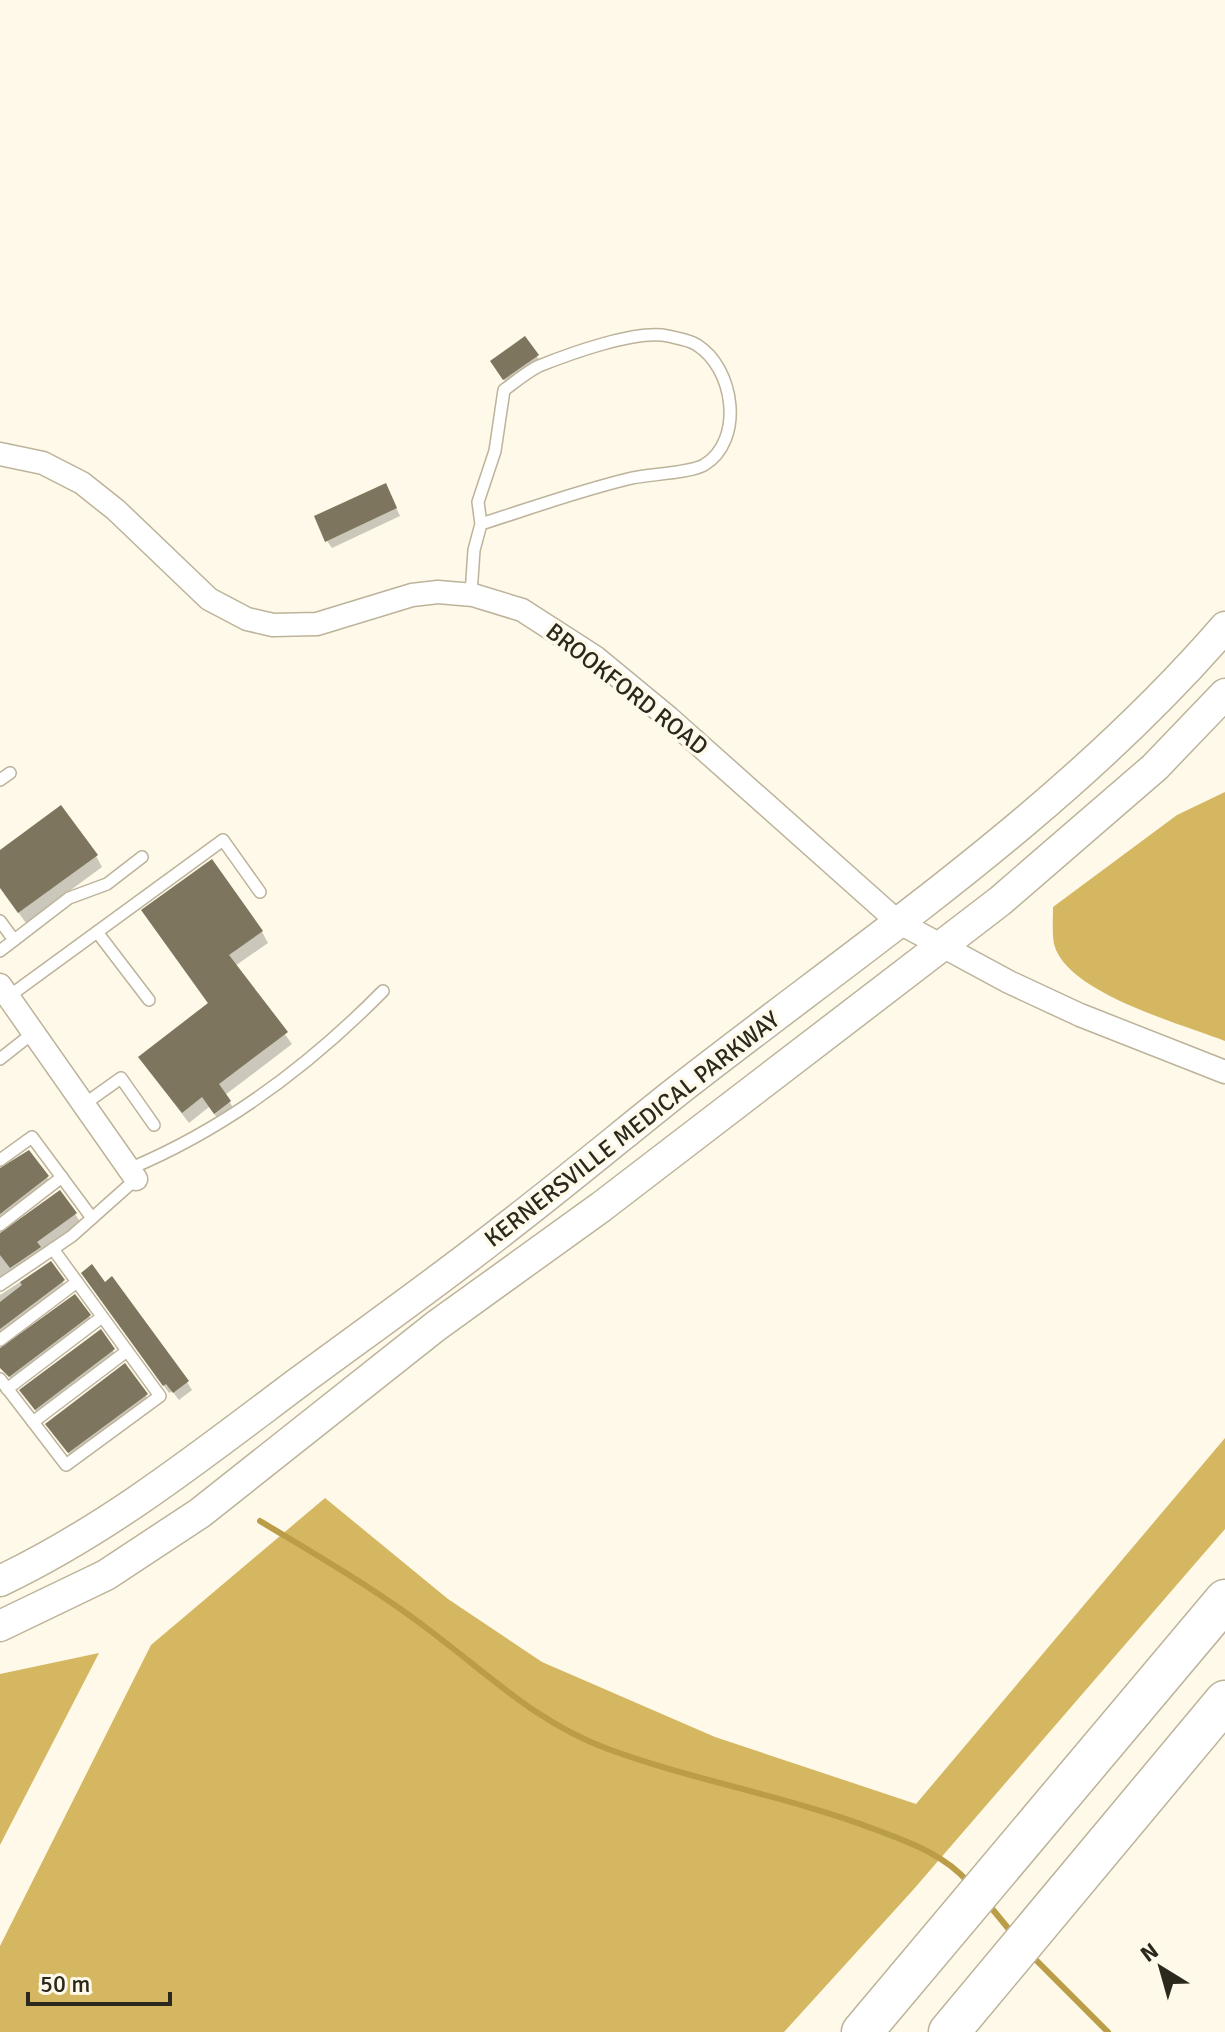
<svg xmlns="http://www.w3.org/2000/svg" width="1225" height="2032" font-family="Signika,sans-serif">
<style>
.forest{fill:#d4b760}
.shadow{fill:#0003}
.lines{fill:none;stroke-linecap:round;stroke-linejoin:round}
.stream{stroke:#ba9d46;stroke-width:6}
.building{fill:#7d755d}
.lane-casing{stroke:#bcb39a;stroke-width:14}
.street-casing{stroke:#bcb39a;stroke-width:25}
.secondary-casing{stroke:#bcb39a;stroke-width:33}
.highway-casing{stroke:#bcb39a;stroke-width:43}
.lane{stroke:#fff;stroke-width:11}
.street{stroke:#fff;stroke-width:22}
.secondary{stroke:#fff;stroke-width:30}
.highway{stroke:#fff;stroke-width:40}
.labels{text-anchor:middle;stroke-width:7;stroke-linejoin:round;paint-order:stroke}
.street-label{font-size:24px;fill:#2b281e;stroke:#fef9e9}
</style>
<rect width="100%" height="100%" fill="#fef9e9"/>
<g class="forest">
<path d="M1225 792V1041C1182 1024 1066 993 1054 944 1052 933 1053 918 1053 907L1177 815Z"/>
<path d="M1225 1438V1529L913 1890 784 2032H0V1946L151 1645 325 1498 448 1599 542 1662 715 1737 916 1804Z"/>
<path d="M99 1653 0 1845V1674Z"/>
</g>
<g class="shadow">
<path d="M525 339 540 361 507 384 492 362Z"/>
<path d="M389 493 400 516 332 548 327 541Z"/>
<path d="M0 853 96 856 102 867 26 923 0 887Z"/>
<path d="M150 922 262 932 268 943 235 966 292 1044 225 1095 236 1112 222 1124 209 1107 189 1123 147 1068 209 1005Z"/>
<path d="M29 1152 53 1186 0 1227V1173Z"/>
<path d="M75 1214 81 1223 0 1287V1233Z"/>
<path d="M50 1263 69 1291 0 1342V1295Z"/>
<path d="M88 1281 187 1382 192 1390 179 1400 172 1391 169 1393Z"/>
<path d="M89 1316 94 1325 16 1385 0 1365V1350Z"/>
<path d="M100 1332 118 1358 40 1417 27 1399Z"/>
<path d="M125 1366 151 1403 74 1460 52 1432Z"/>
</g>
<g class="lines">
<g class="stream">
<path d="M260 1521C318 1556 379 1591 433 1633 490 1676 539 1724 608 1749 695 1781 787 1796 874 1829 908 1842 944 1854 968 1882"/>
<path d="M989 1905 1012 1933"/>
<path d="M1030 1954 1108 2032"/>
</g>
</g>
<g class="building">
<path d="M525 336 539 355 503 380 490 361Z"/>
<path d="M386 483 397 508 325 542 314 516Z"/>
<path d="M61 805 98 855 18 913 0 888V850Z"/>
<path d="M212 859 263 931 229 955 288 1032 219 1084 231 1101 214 1114 202 1097 182 1113 138 1057 208 1003 141 910Z"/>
<path d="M29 1150 49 1176 0 1214V1168Z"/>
<path d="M60 1190 77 1213 37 1242 41 1247 10 1268 0 1255V1233Z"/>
<path d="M51 1261 65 1280 0 1329V1302L22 1285 20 1282Z"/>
<path d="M92 1264 105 1282 112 1276 189 1381 173 1393 166 1384 163 1386 81 1273Z"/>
<path d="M75 1294 91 1315 9 1377 0 1368V1348Z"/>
<path d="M101 1329 115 1349 35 1410 19 1390Z"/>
<path d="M125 1363 148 1394 68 1453 45 1424Z"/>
</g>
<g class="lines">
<defs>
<g id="lane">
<path d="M471 594 474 550 481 524 478 502 495 451 504 390C515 382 527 372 539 366 569 354 637 329 668 336 676 338 690 340 697 345 734 368 745 440 704 465 690 473 650 474 632 478 581 490 531 508 481 524"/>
<path d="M0 780 10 773"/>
<path d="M0 921 14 940"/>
<path d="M97 932 149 1000"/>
<path d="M0 951 69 898 107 884 142 857"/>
<path d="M8 997 223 840 260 892"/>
<path d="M0 1059 33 1033"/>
<path d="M83 1105 121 1078 154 1125"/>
<path d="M0 1160 32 1137 92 1218"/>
<path d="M129 1169C225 1129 310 1065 383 991"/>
<path d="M0 1225 62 1177"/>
<path d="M0 1285 72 1236 136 1179"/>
<path d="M0 1340 77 1282"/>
<path d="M0 1379 66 1465 160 1396 53 1249"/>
<path d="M7 1389 102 1317"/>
<path d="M33 1422 127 1351"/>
</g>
<g id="street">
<path d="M0 454 43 463 82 483 116 510 209 599 247 619 273 625 317 624 412 595 438 592 473 595 522 610 595 657 669 718 898 922 1009 982 1080 1015 1225 1072"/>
<path d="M0 985 136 1179"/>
</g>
<g id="secondary">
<path d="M0 1581C109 1529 203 1454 299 1382 368 1331 439 1281 506 1228 562 1185 616 1140 671 1096 862 946 1065 812 1225 627"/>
<path d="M0 1626 106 1575 200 1513 436 1326 601 1207 1000 901 1155 767 1225 694"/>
</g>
<g id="highway">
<path d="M862 2032 1225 1600"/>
<path d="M949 2032 1225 1701"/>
</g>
</defs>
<use href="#lane" class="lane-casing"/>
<use href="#street" class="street-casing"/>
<use href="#secondary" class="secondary-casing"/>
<use href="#highway" class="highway-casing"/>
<use href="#lane" class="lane"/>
<use href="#street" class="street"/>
<use href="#secondary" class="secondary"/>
<use href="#highway" class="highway"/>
</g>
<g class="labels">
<g class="street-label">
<text transform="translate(627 689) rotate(38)" y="8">BROOKFORD ROAD</text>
<text transform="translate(632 1129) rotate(-38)" y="8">KERNERSVILLE MEDICAL PARKWAY</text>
</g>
</g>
<g transform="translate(1161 1968) rotate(323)" stroke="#fef9e9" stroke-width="6" paint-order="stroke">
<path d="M0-6L14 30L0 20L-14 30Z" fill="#2b281e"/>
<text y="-12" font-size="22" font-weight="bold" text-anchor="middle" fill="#2b281e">N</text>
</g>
<path d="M28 1992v12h142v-12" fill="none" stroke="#2b281e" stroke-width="4"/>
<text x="40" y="1992" font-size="24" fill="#2b281e" stroke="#fef9e9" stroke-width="6" paint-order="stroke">50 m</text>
</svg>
